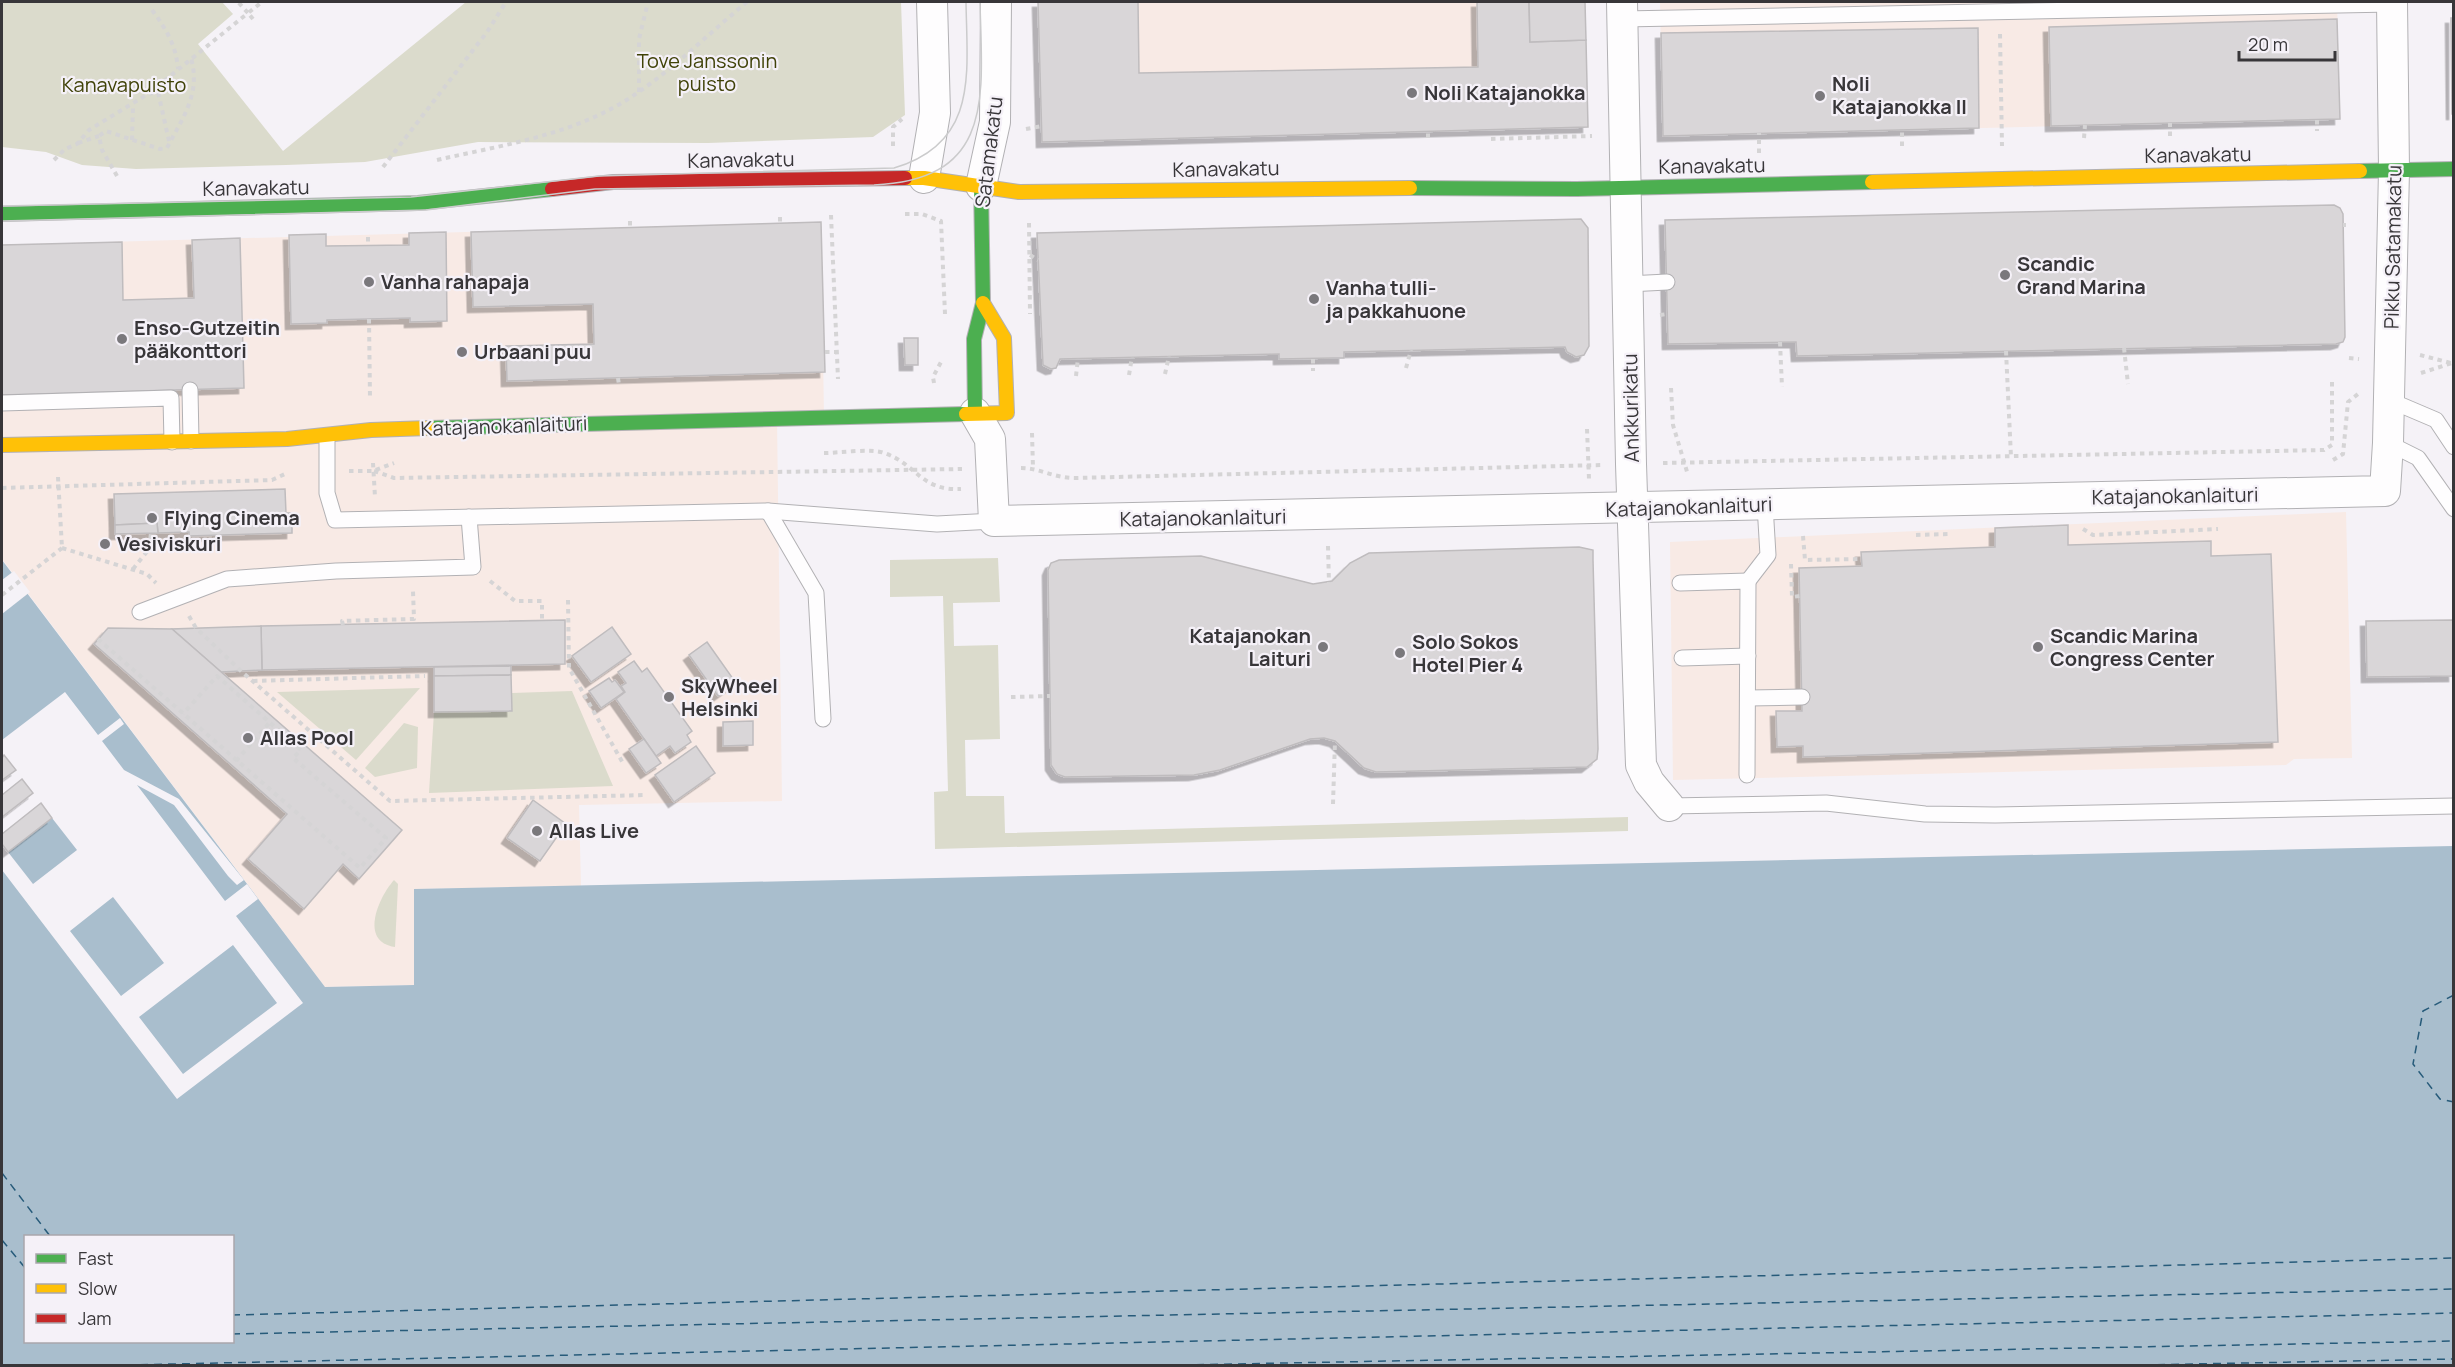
<svg xmlns="http://www.w3.org/2000/svg" width="2455" height="1367" font-family="Manrope,sans-serif">
<style>
.commercial{fill:#f8eae5}
.green{fill:#dbdbcc}
.water{fill:#a9becd;fill-rule:evenodd}
.pier{fill:#f5f2f7;fill-rule:evenodd}
.lines{fill:none;stroke-linecap:round;stroke-linejoin:round}
.ferry{stroke:#275b7a;stroke-width:1.5;stroke-dasharray:8 6;stroke-linecap:butt}
.building{fill:#d9d6d8;stroke:#bfbcbe;stroke-width:1.5;filter:url(#shadow)}
.lane-casing{stroke:#b2b1b4;stroke-width:17}
.street-casing{stroke:#b2b1b4;stroke-width:32}
.fast-casing{stroke:#b2b1b4;stroke-width:16}
.slow-casing{stroke:#b2b1b4;stroke-width:16}
.jam-casing{stroke:#b2b1b4;stroke-width:16}
.path{stroke:#d5d4d5;stroke-width:4;stroke-dasharray:4.5 4.5;stroke-linecap:butt}
.lane{stroke:#fefdfe;stroke-width:15}
.street{stroke:#fefdfe;stroke-width:30}
.fast{stroke:#4caf50;stroke-width:14}
.slow{stroke:#ffc107;stroke-width:14}
.jam{stroke:#c62828;stroke-width:14}
.tram{stroke:#cbcbcc;stroke-width:1.5}
.poi-dot{fill:#7a787c;stroke:#f5f1f8;stroke-width:2}
.labels{text-anchor:middle;stroke-width:4.5;stroke-linejoin:round;paint-order:stroke}
.park-label{font-size:20px;fill:#404208;stroke:#f5f1f8}
.poi-label{font-size:20px;font-weight:bold;fill:#383639;stroke:#f5f1f8;text-anchor:start}
.street-label{font-size:20px;fill:#383639;stroke:#f5f1f8}
</style>
<defs>
<filter id="shadow"><feDropShadow dx="-5.5" dy="5.5" stdDeviation="0" flood-color="#0004"/></filter>
</defs>
<rect width="100%" height="100%" fill="#f5f2f7"/>
<g class="commercial">
<path d="M1038 2H1585L1588 127 1042 142Z"/>
<path d="M1660 2H2337L2340 119 1663 136Z"/>
<path d="M821 222 824 417 777 419 782 801 579 805 581 886 414 889V985L325 987 2 559V245Z"/>
<path d="M2346 512 2352 758 2294 759 2286 765 1673 780 1670 542Z"/>
</g>
<g class="green">
<path d="M2 2H222L233 14 198 44 283 151 466 2H901L905 115 873 137 708 143 478 142 365 162 286 165 136 169 82 165 46 152 2 147Z"/>
<path d="M998 558 1000 602 953 603 954 646 998 645 1000 739 965 740 966 796H1004L1005 833 1628 817V831L935 849 934 792 948 791 943 596 890 597V560Z"/>
<path d="M420 688 356 760 277 692Z"/>
<path d="M572 691 613 786 429 793 434 712 511 711 512 693Z"/>
<path d="M404 723 418 727 417 768 375 777 365 768Z"/>
<path d="M394 880 398 884 395 947C359 942 378 898 394 880Z"/>
</g>
<path class="water" d="M2 560 325 987 414 985V889L2453 846V1365H2ZM26 1236H232V1342H26Z"/>
<g class="pier">
<path d="M14 571 30 592 2 614V580Z"/>
<path d="M65 692 98 735 120 718 124 724 102 741 124 770 179 799 244 880 237 885 228 876 174 805 137 785 225 901 247 884 258 899 236 916 303 1003 177 1099 2 870V740ZM52 818 77 850 33 884 8 852ZM113 897 164 963 121 996 70 931ZM233 945 277 1003 183 1074 139 1017Z"/>
</g>
<g class="lines">
<g class="ferry">
<path d="M2454 995 2423 1011 2413 1064 2440 1099 2454 1102"/>
<path d="M2 1173 50 1236"/>
<path d="M2 1240 26 1269"/>
<path d="M232 1315 2454 1258"/>
<path d="M232 1334 2454 1289"/>
<path d="M84 1366 2454 1313"/>
<path d="M1126 1366 2454 1341"/>
<path d="M2087 1366 2454 1359"/>
</g>
</g>
<g class="building">
<path d="M1038 2H1138L1139 73 1478 67 1477 2H1529L1530 42 1586 40 1588 127 1042 142Z"/>
<path d="M1529 2H1585L1586 40 1530 42Z"/>
<path d="M2451 18H2454V114H2452Z"/>
<path d="M2337 19 2340 119 2051 126 2049 27Z"/>
<path d="M1978 28 1979 128 1663 136 1661 33Z"/>
<path d="M2334 205 2340 208 2343 214 2345 337 2343 342 2336 344 1797 356 1796 342 1668 344 1665 220Z"/>
<path d="M1581 219 1588 228 1589 346 1584 355 1576 357 1567 352 1565 347 1344 352V358H1333L1279 359V354L1060 359 1056 368 1051 369 1043 365 1037 233Z"/>
<path d="M821 222 825 372 507 381 506 346 594 344 593 304 473 307 471 232Z"/>
<path d="M446 232 447 321 410 322V318L327 320V323L291 324 289 235 326 234V246L409 245V233Z"/>
<path d="M240 238 244 388 2 395V245L122 242 123 300 194 298 192 240Z"/>
<path d="M904 338H918V365H905Z"/>
<path d="M285 489 286 513H292V533L189 536V532L158 533 157 523 115 525 114 494Z"/>
<path d="M157 523 158 533 115 534V525Z"/>
<path d="M2068 525V545L2211 541V556L2271 554 2278 742 1803 757V746L1777 747 1776 711H1802L1799 568 1862 566 1861 552 1995 547V528Z"/>
<path d="M1579 547 1593 550V560L1598 749 1597 759 1587 767 1376 772 1364 768 1335 741 1324 738 1310 739 1220 770 1194 775 1065 777 1057 774 1051 765 1048 570 1051 563 1059 560 1201 556 1313 584 1332 581 1350 563 1369 553Z"/>
<path d="M565 620V664L262 670 261 626Z"/>
<path d="M2453 620 2454 676 2367 677 2366 621Z"/>
<path d="M261 626 262 670 221 672 172 629Z"/>
<path d="M612 627 631 654 591 682 572 656Z"/>
<path d="M108 628 172 629 402 830 359 879 343 864 304 909 248 859 287 814 94 644Z"/>
<path d="M707 642 736 683 718 696 689 655Z"/>
<path d="M634 661 642 672 647 668 692 731 687 735 691 742 675 753 670 746 656 756 616 699 625 692 621 686 626 683 618 672Z"/>
<path d="M511 666V675L434 676V667Z"/>
<path d="M511 675 512 711 434 712V676Z"/>
<path d="M609 678 612 682 615 680 624 692 601 708 589 691Z"/>
<path d="M753 721V745L723 746V722Z"/>
<path d="M644 739 661 763 646 773 629 749Z"/>
<path d="M696 746 715 773 674 802 655 775Z"/>
<path d="M4 755 16 770 2 780V758Z"/>
<path d="M22 779 33 793 2 817V795Z"/>
<path d="M533 800 566 824 540 861 507 838Z"/>
<path d="M41 803 52 818 8 852 2 844V834Z"/>
</g>
<g class="lines">
<defs>
<g id="lane">
<path d="M1623 19 2392 4"/>
<path d="M1628 284 1667 282"/>
<path d="M190 390 191 441"/>
<path d="M2389 400 2436 420 2454 447"/>
<path d="M2 403 171 398 172 442"/>
<path d="M327 437V493L335 520 768 511 937 524 994 521"/>
<path d="M2388 443 2418 458 2454 509"/>
<path d="M768 511 816 593 823 719"/>
<path d="M1748 581 1768 555 1765 505"/>
<path d="M1680 583 1748 581 1747 775"/>
<path d="M140 612 227 579 336 571 473 567 469 517"/>
<path d="M1682 658 1748 656"/>
<path d="M1748 698 1802 697"/>
<path d="M1669 806 1826 803 1925 814 1995 815 2454 806"/>
</g>
<g id="street">
<path d="M1622 2 1631 464 1641 765 1649 782 1669 806"/>
<path d="M924 178 935 113 932 2"/>
<path d="M981 186 995 122 996 2"/>
<path d="M975 413 990 439 994 521 2385 491 2388 443 2394 170 2392 2"/>
</g>
<g id="fast">
<path d="M2360 171 2454 169"/>
<path d="M1410 188 1577 189 1872 182"/>
<path d="M2 214 418 203 552 189"/>
<path d="M975 413 974 339 983 303 981 186"/>
<path d="M429 428 966 414"/>
</g>
<g id="slow">
<path d="M905 178H924L1019 192 1410 188"/>
<path d="M1872 182 2360 171"/>
<path d="M966 414 1007 413 1004 338 983 303"/>
<path d="M2 445 287 439 371 430 429 428"/>
</g>
<path id="jam" d="M552 189 613 182 905 178"/>
</defs>
<use href="#lane" class="lane-casing"/>
<use href="#street" class="street-casing"/>
<use href="#fast" class="fast-casing"/>
<use href="#slow" class="slow-casing"/>
<use href="#jam" class="jam-casing"/>
<g class="path">
<path d="M152 10C166 29 176 45 178 69"/>
<path d="M253 19 248 13 262 2"/>
<path d="M2000 34 2002 146"/>
<path d="M639 92V39L648 2"/>
<path d="M2317 120V131"/>
<path d="M1026 129 1042 126"/>
<path d="M2170 136V123"/>
<path d="M1428 138V132"/>
<path d="M2084 138 2085 125"/>
<path d="M1491 139 1592 136"/>
<path d="M132 140 133 106"/>
<path d="M169 141 158 92 164 81 248 13 238 2"/>
<path d="M78 143 99 136"/>
<path d="M893 146V127L902 119"/>
<path d="M1902 146V130"/>
<path d="M1759 153V133"/>
<path d="M54 160 65 149 77 144 89 130 148 94 158 92"/>
<path d="M437 160C494 147 553 138 605 112 656 87 703 38 747 2"/>
<path d="M383 167 487 32 506 2"/>
<path d="M117 176 102 150 99 136 106 131 160 149 167 148C183 117 201 94 191 58"/>
<path d="M905 214H922L941 221 945 314"/>
<path d="M831 215 838 379"/>
<path d="M780 217V223"/>
<path d="M630 221V227"/>
<path d="M1029 223 1030 314"/>
<path d="M2343 225H2346"/>
<path d="M368 237V245"/>
<path d="M1030 255 1038 260"/>
<path d="M1660 315 1667 314"/>
<path d="M369 319 370 398"/>
<path d="M1780 342 1782 387"/>
<path d="M2124 348 2128 384"/>
<path d="M2006 351 2011 457"/>
<path d="M825 352H837"/>
<path d="M2420 355 2451 363"/>
<path d="M2349 358 2359 359"/>
<path d="M1313 359V371"/>
<path d="M1406 368 1411 350"/>
<path d="M2421 373 2452 363"/>
<path d="M1165 374 1169 356"/>
<path d="M1129 375 1132 357"/>
<path d="M1076 376 1078 358"/>
<path d="M618 378 619 385"/>
<path d="M934 383 933 377 941 362"/>
<path d="M1671 388 1673 425 1688 475"/>
<path d="M1587 429 1589 479"/>
<path d="M1032 433 1033 468"/>
<path d="M824 453C839 453 872 448 884 453 917 464 920 491 961 489"/>
<path d="M2333 460 2343 454 2348 402 2358 394"/>
<path d="M373 463 375 497"/>
<path d="M1663 463 2324 450 2332 445V379"/>
<path d="M1021 468C1040 468 1053 478 1075 478L1602 465"/>
<path d="M349 471H373L394 463"/>
<path d="M374 471 394 478 962 469"/>
<path d="M58 477 62 548"/>
<path d="M2 488 272 480 287 473"/>
<path d="M2083 529 2093 535 2218 529"/>
<path d="M1916 535 1951 534"/>
<path d="M1803 536 1805 560 1861 559"/>
<path d="M1328 546 1329 583"/>
<path d="M62 548 147 574 156 583"/>
<path d="M1791 564 1792 597 1800 596"/>
<path d="M133 569 149 549 151 533"/>
<path d="M490 581 515 601H542V621"/>
<path d="M2 595 62 548"/>
<path d="M568 600 569 668 624 765"/>
<path d="M189 616 196 628 241 671 390 801 647 795"/>
<path d="M343 625 342 621 414 619 413 591"/>
<path d="M98 639 360 868 386 838 293 758 301 750 217 676 183 714"/>
<path d="M253 681 425 676"/>
<path d="M1011 697 1050 696"/>
<path d="M236 761 270 722"/>
<path d="M1333 804 1335 741"/>
</g>
<use href="#lane" class="lane"/>
<use href="#street" class="street"/>
<use href="#fast" class="fast"/>
<use href="#slow" class="slow"/>
<use href="#jam" class="jam"/>
<g class="tram">
<path d="M2 206 411 197 599 176 894 168C979 143 967 73 966 2"/>
<path d="M2 221 426 210 595 189 874 185C996 180 982 94 980 2"/>
</g>
</g>
<g class="poi-dot">
<circle cx="1412" cy="93" r="6"/>
<circle cx="1820" cy="96" r="6"/>
<circle cx="2005" cy="275" r="6"/>
<circle cx="369" cy="282" r="6"/>
<circle cx="1314" cy="299" r="6"/>
<circle cx="122" cy="339" r="6"/>
<circle cx="462" cy="352" r="6"/>
<circle cx="152" cy="518" r="6"/>
<circle cx="105" cy="544" r="6"/>
<circle cx="1323" cy="647" r="6"/>
<circle cx="2038" cy="647" r="6"/>
<circle cx="1400" cy="653" r="6"/>
<circle cx="669" cy="697" r="6"/>
<circle cx="248" cy="738" r="6"/>
<circle cx="537" cy="831" r="6"/>
</g>
<g class="labels">
<g class="park-label">
<text x="707" y="68">Tove Janssonin<tspan x="707" dy="23">puisto</tspan></text>
<text x="124" y="92">Kanavapuisto</text>
</g>
<g class="poi-label">
<text x="1832" y="91">Noli<tspan x="1832" dy="23">Katajanokka II</tspan></text>
<text x="1424" y="100">Noli Katajanokka</text>
<text x="2017" y="271">Scandic<tspan x="2017" dy="23">Grand Marina</tspan></text>
<text x="381" y="289">Vanha rahapaja</text>
<text x="1326" y="295">Vanha tulli-<tspan x="1326" dy="23">ja pakkahuone</tspan></text>
<text x="134" y="335">Enso-Gutzeitin<tspan x="134" dy="23">pääkonttori</tspan></text>
<text x="474" y="359">Urbaani puu</text>
<text x="164" y="525">Flying Cinema</text>
<text x="117" y="551">Vesiviskuri</text>
<text x="1311" y="643" text-anchor="end">Katajanokan<tspan x="1311" dy="23">Laituri</tspan></text>
<text x="2050" y="643">Scandic Marina<tspan x="2050" dy="23">Congress Center</tspan></text>
<text x="1412" y="649">Solo Sokos<tspan x="1412" dy="23">Hotel Pier 4</tspan></text>
<text x="681" y="693">SkyWheel<tspan x="681" dy="23">Helsinki</tspan></text>
<text x="260" y="745">Allas Pool</text>
<text x="549" y="838">Allas Live</text>
</g>
<g class="street-label">
<text transform="translate(989 152) rotate(-83)" y="7">Satamakatu</text>
<text transform="translate(2198 155) rotate(-1)" y="7">Kanavakatu</text>
<text transform="translate(741 160) rotate(-1)" y="7">Kanavakatu</text>
<text transform="translate(1712 166) rotate(-1)" y="7">Kanavakatu</text>
<text transform="translate(1226 169) rotate(-1)" y="7">Kanavakatu</text>
<text transform="translate(256 188) rotate(-1)" y="7">Kanavakatu</text>
<text transform="translate(2393 247) rotate(-89)" y="7">Pikku Satamakatu</text>
<text transform="translate(1631 408) rotate(-91)" y="7">Ankkurikatu</text>
<text transform="translate(504 426) rotate(-2)" y="7">Katajanokanlaituri</text>
<text transform="translate(2175 496) rotate(-1)" y="7">Katajanokanlaituri</text>
<text transform="translate(1689 507) rotate(-2)" y="7">Katajanokanlaituri</text>
<text transform="translate(1203 518) rotate(-1)" y="7">Katajanokanlaituri</text>
</g>
</g>
<rect width="2455" height="1367" fill="none" stroke="#383639" stroke-width="6"/>
<rect x="24" y="1235" width="210" height="108" fill="#f5f1f8" stroke="#a9a6ac" stroke-width="1.5"/>
<rect x="36" y="1254" width="30" height="9" fill="#4caf50" stroke="#a9a6ac" stroke-width="1.5"/>
<text x="78" y="1265" font-size="18" fill="#383639">Fast</text>
<rect x="36" y="1284" width="30" height="9" fill="#ffc107" stroke="#a9a6ac" stroke-width="1.5"/>
<text x="78" y="1295" font-size="18" fill="#383639">Slow</text>
<rect x="36" y="1314" width="30" height="9" fill="#c62828" stroke="#a9a6ac" stroke-width="1.5"/>
<text x="78" y="1325" font-size="18" fill="#383639">Jam</text>
<path d="M2239 51v9h96v-9" fill="none" stroke="#383639" stroke-width="3"/>
<text x="2248" y="51" font-size="18" fill="#383639" stroke="#f5f1f8" stroke-width="4.5" paint-order="stroke">20 m</text>
</svg>
